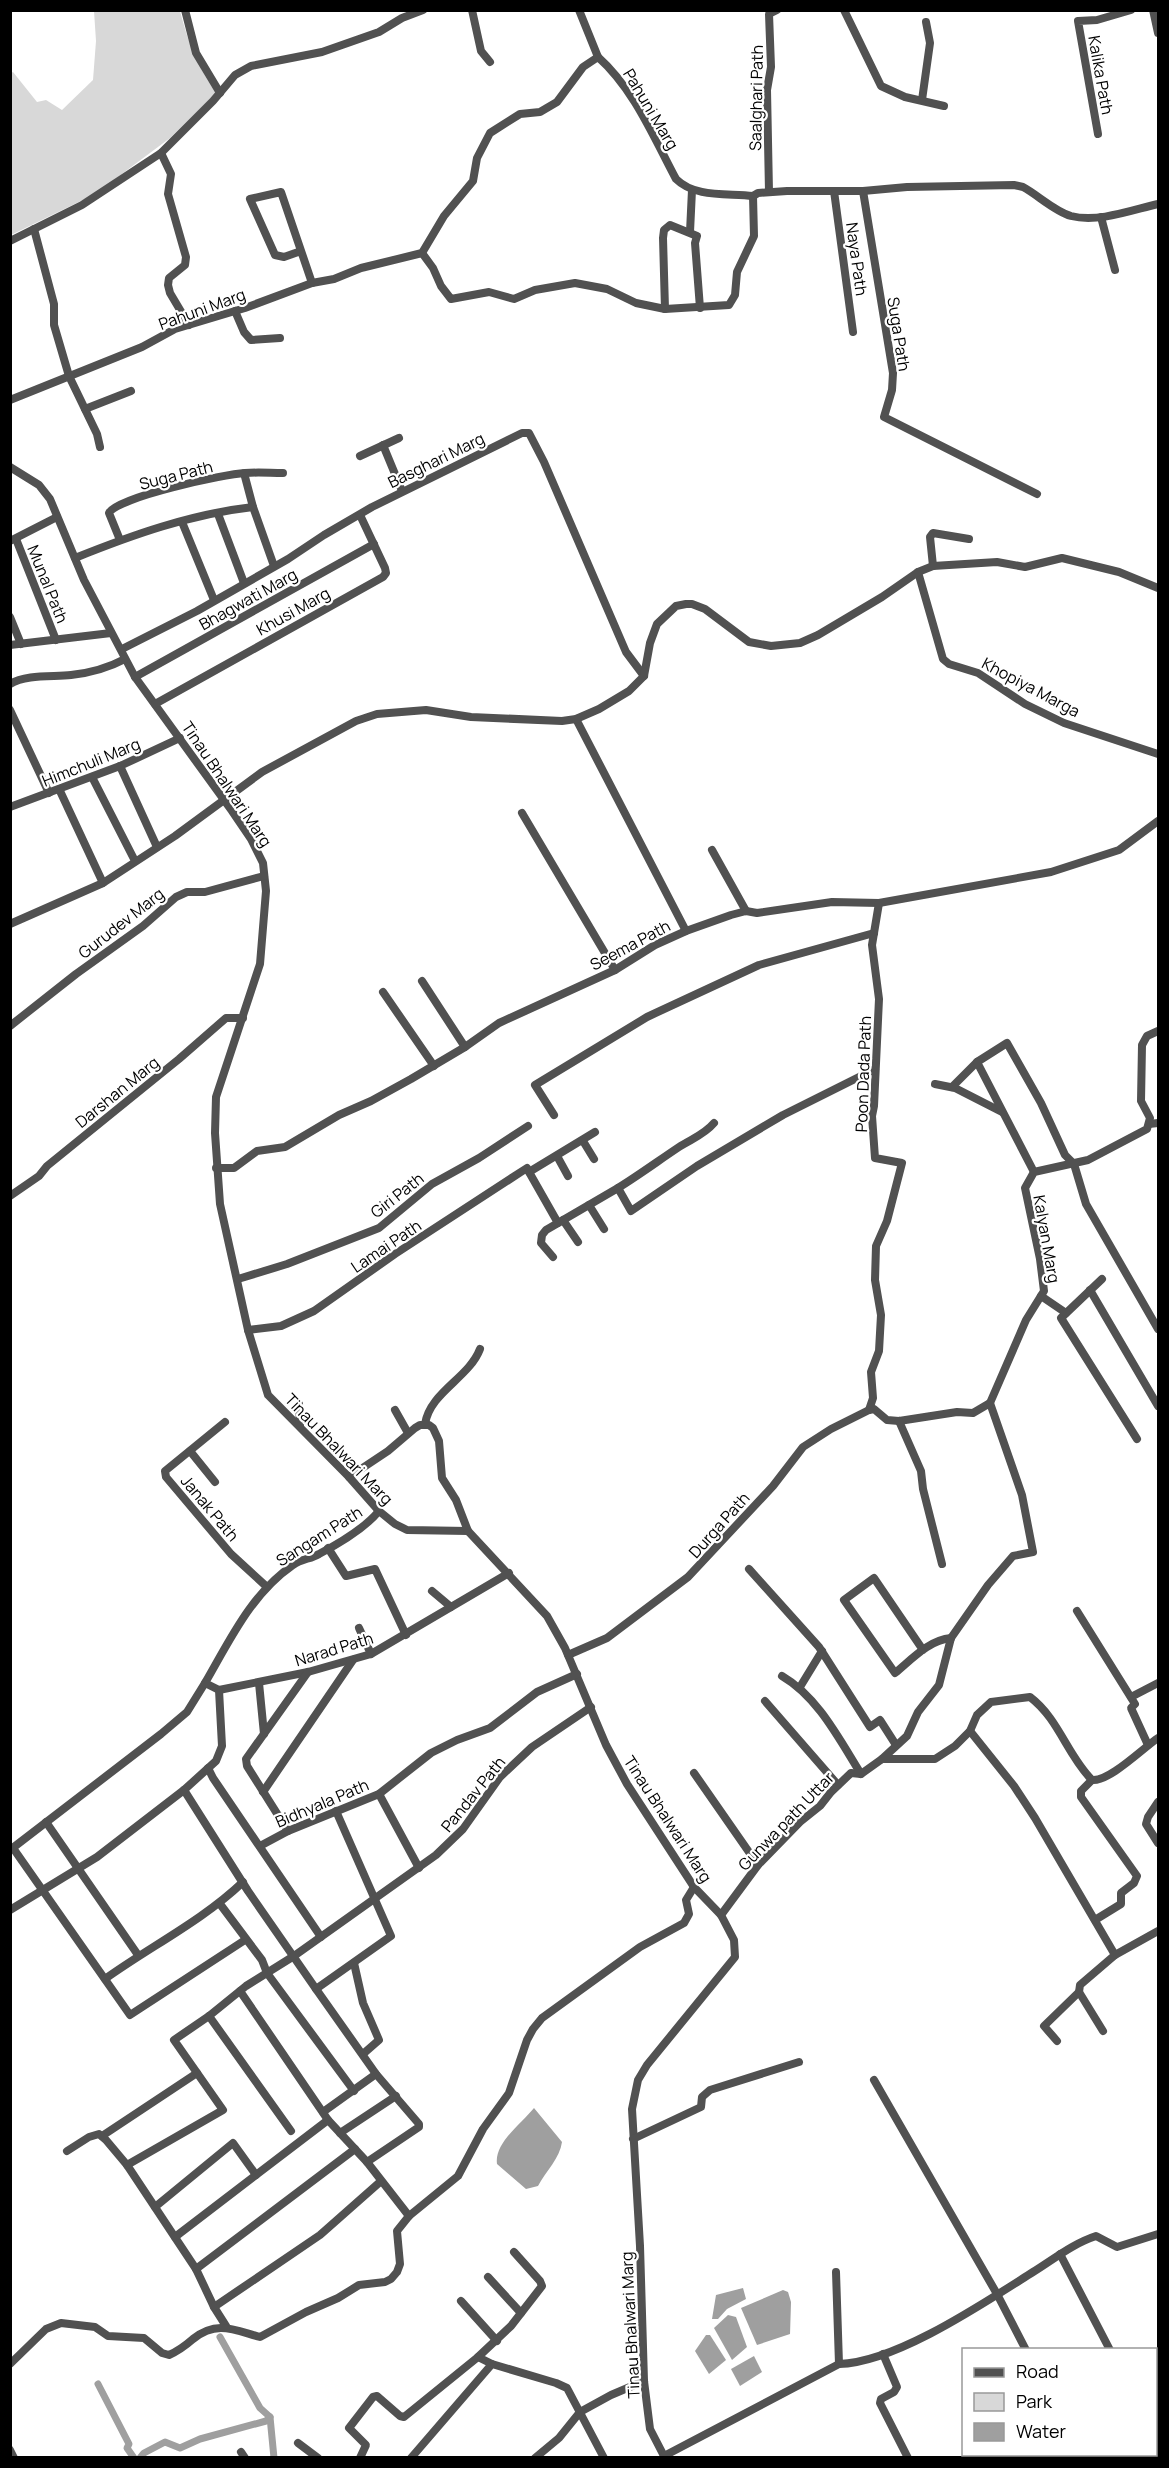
<svg xmlns="http://www.w3.org/2000/svg" width="1169" height="2468" font-family="Manrope,sans-serif">
<style>
.green{fill:#d8d8d8}
.water{fill:#9f9f9f}
.lines{fill:none;stroke-linecap:round;stroke-linejoin:round}
.canal{stroke:#9f9f9f;stroke-width:7}
.minor{stroke:#515151;stroke-width:8}
.labels{text-anchor:middle;stroke-width:4.5;stroke-linejoin:round;paint-order:stroke}
.street-label{font-size:16px;fill:#000;stroke:#fff}
</style>
<rect width="100%" height="100%" fill="#fff"/>
<path class="green" d="M94 11H180C189 45 196 63 216 93L170 138 95 194 11 235V73L13 72 37 102 46 100 62 110 93 80 96 41Z"/>
<g class="water">
<path d="M534 2108 562 2142C560 2158 546 2171 538 2186L526 2189 497 2164C494 2143 522 2123 534 2108Z"/>
<path d="M743 2288 746 2299 727 2309 718 2319H712L716 2295Z"/>
<path d="M783 2290 788 2292 791 2302 790 2334 757 2345 741 2308Z"/>
<path d="M728 2315 736 2317 747 2347 732 2360 714 2328Z"/>
<path d="M706 2335H710L726 2360 709 2374 695 2351Z"/>
<path d="M754 2356 762 2372 740 2386 731 2369Z"/>
</g>
<g class="lines">
<g class="canal">
<path d="M220 2337 260 2408 270 2417 274 2458"/>
<path d="M98 2384 129 2444 127 2448 134 2458"/>
<path d="M140 2458 144 2453 165 2442 180 2448 200 2439 266 2421 270 2417"/>
</g>
<g class="minor">
<path d="M185 10 196 53 220 93"/>
<path d="M472 10 481 51 490 62"/>
<path d="M579 10 598 57"/>
<path d="M844 10 881 86 905 97 944 106"/>
<path d="M1153 10 1158 33"/>
<path d="M922 100 930 43 926 22"/>
<path d="M1098 134 1078 21 1097 20 1131 10"/>
<path d="M161 153 171 174 168 194 186 257 185 265 169 278 168 285 170 293 189 325"/>
<path d="M834 191 853 332"/>
<path d="M863 191 893 373 892 390 884 417 1037 494"/>
<path d="M769 192 767 90 771 67 769 14 777 10"/>
<path d="M1101 217 1115 270"/>
<path d="M34 229 54 304V325L69 376 97 434 100 447"/>
<path d="M690 232 692 190"/>
<path d="M10 241 82 205 161 153 213 101 235 75 251 66 322 52 379 32 402 18 423 10"/>
<path d="M301 251 284 257 275 255 250 199 281 192 312 283"/>
<path d="M422 253 433 268 441 286 451 299 489 292 514 299 535 290 575 283 607 289 636 303 665 309 729 305 735 295 737 272 754 236 753 196"/>
<path d="M665 309 663 238 664 230 670 225 697 236 695 243 700 308"/>
<path d="M235 311 244 332 251 340 280 338"/>
<path d="M10 400 142 347 175 329 245 308 312 283 334 279 361 268 422 253 444 216 473 181 477 158 490 133 520 114 540 112 557 102 583 67 598 57C634 89 654 138 676 179 695 198 727 193 753 196L758 193 787 191H863L907 187 1014 185 1023 187C1038 195 1054 211 1071 216 1098 223 1132 210 1158 204"/>
<path d="M85 409 131 391"/>
<path d="M383 445 402 491"/>
<path d="M360 456 399 438"/>
<path d="M10 467 39 485 50 499 84 580 135 677 232 811 251 839 263 863 266 891 260 964 216 1097 215 1133 220 1204 248 1330 268 1395 349 1477 379 1511 395 1524 407 1530 468 1531 547 1616 565 1648 606 1745 627 1784 694 1887 721 1915 734 1940 735 1957 647 2065 638 2080 632 2109 640 2246 644 2381 650 2429 665 2458"/>
<path d="M244 473 253 507"/>
<path d="M218 514 244 583"/>
<path d="M182 522 214 600"/>
<path d="M16 539 56 640"/>
<path d="M120 540 109 513C117 497 225 474 245 473 258 472 270 473 283 473"/>
<path d="M10 541 57 517"/>
<path d="M75 558C132 535 191 514 253 507L274 566"/>
<path d="M933 566 930 537 933 533 969 539"/>
<path d="M918 572 943 659 949 664 978 673 1025 704 1064 723 1158 754"/>
<path d="M10 617 21 644"/>
<path d="M10 645 111 633"/>
<path d="M122 649 197 611 288 559 324 535 372 507 522 433H529L544 462 626 652 644 676"/>
<path d="M135 677 374 544"/>
<path d="M10 684C26 674 53 677 71 675 90 673 108 668 125 659"/>
<path d="M155 704 383 577 386 573 385 568 360 515"/>
<path d="M10 710 49 793"/>
<path d="M576 719 686 931"/>
<path d="M120 766 157 847"/>
<path d="M92 777 135 861"/>
<path d="M60 791 103 883"/>
<path d="M10 807 120 766 180 738"/>
<path d="M522 813 615 970"/>
<path d="M712 850 746 911"/>
<path d="M10 924 103 883 175 836 262 772 356 721 377 714 426 710 471 717 562 721 576 719 599 709 629 691 644 676 650 643 657 624 676 606 686 604H692L705 609 749 642 771 646 800 643 818 635 882 597 918 572 933 566 997 562 1025 567 1062 558 1119 572 1158 588"/>
<path d="M422 981 465 1047"/>
<path d="M383 992 434 1066"/>
<path d="M10 1026 76 974 143 926 176 897 187 892H205L264 876"/>
<path d="M935 1084 955 1088 1002 1112"/>
<path d="M952 1087 977 1062"/>
<path d="M554 1115 535 1085 647 1017 759 965 874 933"/>
<path d="M1149 1124 1158 1123"/>
<path d="M583 1141 594 1159"/>
<path d="M557 1156 568 1176"/>
<path d="M216 1168H234L257 1151 285 1147 339 1115 371 1101 411 1079 465 1047 499 1023 615 970 655 945 686 931 731 915 746 911 757 913 832 902 879 903 1051 872 1119 850 1158 821"/>
<path d="M1034 1172 977 1062 1007 1043 1041 1103 1065 1155 1074 1164 1086 1204 1158 1329"/>
<path d="M618 1188C639 1175 658 1161 679 1147 691 1139 704 1135 714 1123"/>
<path d="M10 1196 39 1176 47 1166 179 1059 226 1018H243"/>
<path d="M589 1205 604 1229"/>
<path d="M563 1220 578 1242"/>
<path d="M558 1223 529 1172 595 1132"/>
<path d="M553 1257 541 1243 542 1235 546 1230 618 1188 631 1211 697 1166 783 1115 875 1069"/>
<path d="M238 1279 287 1264 379 1228 432 1184 479 1158 528 1126"/>
<path d="M1102 1279 1061 1318 1137 1439"/>
<path d="M1090 1290 1158 1406"/>
<path d="M1041 1296 1066 1313"/>
<path d="M248 1330 281 1326 314 1311 395 1254 527 1168 529 1172"/>
<path d="M299 1404 300 1426"/>
<path d="M395 1410 408 1433"/>
<path d="M869 1410 874 1409 887 1420 899 1421 957 1412 973 1413 990 1403 1026 1320 1044 1291 1040 1259 1025 1188 1034 1172 1088 1160 1147 1129 1150 1118 1141 1101 1142 1045 1147 1036 1158 1031"/>
<path d="M899 1421 921 1471 923 1489 942 1564"/>
<path d="M225 1422 165 1471 166 1477 231 1554 267 1587"/>
<path d="M425 1424C430 1392 469 1378 480 1349"/>
<path d="M190 1451 215 1482"/>
<path d="M349 1477 388 1451 415 1428 420 1425H429L433 1428 439 1441 442 1478 456 1500 468 1531"/>
<path d="M328 1548 346 1576 375 1569 406 1635"/>
<path d="M749 1569 819 1647 870 1727 880 1720 896 1745"/>
<path d="M432 1591 451 1607"/>
<path d="M1077 1611 1135 1704 1131 1708 1148 1745"/>
<path d="M359 1628 371 1654"/>
<path d="M923 1650 874 1578 844 1600 895 1673C912 1659 929 1640 951 1638"/>
<path d="M568 1655 607 1638 688 1577 773 1486 803 1447 831 1429 869 1410 873 1398 871 1372 879 1351 881 1315 875 1280 876 1246 887 1221 902 1163 875 1158 872 1116 874 1106 879 999 872 945 879 903"/>
<path d="M782 1676C818 1697 839 1739 861 1774"/>
<path d="M259 1683 264 1734"/>
<path d="M800 1687 822 1651"/>
<path d="M219 1690 308 1672 371 1654 509 1573"/>
<path d="M1131 1697 1158 1683"/>
<path d="M765 1701 838 1785"/>
<path d="M970 1731 1014 1786 1035 1818 1115 1955"/>
<path d="M882 1759 907 1736 918 1712 939 1685 951 1638 988 1585 1013 1556 1033 1552 1022 1495 990 1403"/>
<path d="M208 1768 213 1778 321 1937"/>
<path d="M694 1773 758 1865"/>
<path d="M1092 1780 1081 1791V1797L1137 1876 1134 1883 1121 1893V1904L1095 1920"/>
<path d="M184 1790 248 1891 316 1989 376 2074 419 2124V2127L367 2162"/>
<path d="M263 1792 353 1660"/>
<path d="M379 1794 419 1868"/>
<path d="M1158 1802 1148 1817 1146 1824 1158 1843"/>
<path d="M46 1822 138 1955"/>
<path d="M288 1831 247 1766 246 1759 308 1672"/>
<path d="M260 1846 288 1831 379 1794 431 1753 457 1740 490 1728 537 1692 577 1674"/>
<path d="M13 1848 130 2015 245 1940"/>
<path d="M10 1850 161 1734 187 1712 205 1683"/>
<path d="M220 1904 262 1960 267 1973 354 2091"/>
<path d="M10 1910 97 1857 184 1790 216 1761 222 1746 219 1690 205 1683C230 1640 251 1594 293 1565 301 1559 311 1559 319 1554 340 1543 364 1529 379 1511"/>
<path d="M721 1915 758 1865 800 1822 820 1806 831 1792 851 1773 861 1774 882 1759H935L955 1746 970 1731 977 1715 991 1702 1030 1697C1059 1719 1067 1755 1092 1780 1109 1782 1143 1748 1158 1738"/>
<path d="M354 1963 363 2003 379 2040 363 2054"/>
<path d="M105 1979C151 1946 202 1921 243 1882"/>
<path d="M316 1989 391 1936 336 1811"/>
<path d="M240 1991 328 2120 367 2162 409 2216"/>
<path d="M209 2016 291 2131"/>
<path d="M1103 2031 1079 1992 1080 1985 1115 1955 1158 1931"/>
<path d="M1057 2041 1044 2026 1079 1992"/>
<path d="M874 2080 997 2294 1026 2350"/>
<path d="M323 2112 376 2074"/>
<path d="M340 2133 396 2096"/>
<path d="M102 2136 197 2073"/>
<path d="M633 2139 701 2107 702 2097 710 2090 799 2062"/>
<path d="M67 2151 89 2137 99 2134 106 2140 127 2165 196 2269 214 2307 226 2326"/>
<path d="M127 2165 223 2110 174 2040 209 2016 246 1986 294 1956 436 1855 463 1829 500 1777 532 1747 591 1707"/>
<path d="M155 2207 233 2143 256 2175"/>
<path d="M175 2237 328 2120"/>
<path d="M1060 2254 1110 2350"/>
<path d="M196 2269 355 2149"/>
<path d="M836 2272 839 2364"/>
<path d="M488 2277 521 2313"/>
<path d="M461 2301 497 2341"/>
<path d="M214 2307 320 2235 380 2182"/>
<path d="M883 2354 897 2387 894 2392 881 2399 880 2403 908 2458"/>
<path d="M10 2364 46 2329 61 2323 95 2327 108 2336 144 2338 162 2353 169 2355C178 2351 185 2346 193 2339 217 2320 234 2330 260 2337L306 2312 338 2298 359 2285 385 2282 391 2279 397 2272 400 2264 397 2231 409 2216 458 2176 483 2129 509 2093 527 2040 533 2029 542 2018 640 1947 684 1923 689 1914 686 1900 694 1887"/>
<path d="M492 2364 478 2357 511 2326 542 2286 540 2281 514 2252"/>
<path d="M1156 2436 1158 2442"/>
<path d="M298 2443 318 2458"/>
<path d="M10 2450 14 2458"/>
<path d="M241 2452 245 2458"/>
<path d="M1081 2454 1082 2458"/>
<path d="M664 2456 839 2364C895 2363 984 2303 1033 2272 1054 2259 1072 2244 1096 2236L1117 2247 1158 2234"/>
<path d="M360 2458 366 2445 349 2428 373 2397 377 2396 400 2416 404 2417 478 2357"/>
<path d="M411 2458 492 2364 556 2383 567 2388 604 2458"/>
<path d="M535 2458 559 2438 580 2412 611 2395 644 2381"/>
</g>
</g>
<g class="labels">
<g class="street-label">
<text transform="translate(1101 75) rotate(80)" y="6">Kalika Path</text>
<text transform="translate(756 98) rotate(-89)" y="6">Saalghari Path</text>
<text transform="translate(651 109) rotate(59)" y="6">Pahuni Marg</text>
<text transform="translate(857 259) rotate(82)" y="6">Naya Path</text>
<text transform="translate(202 309) rotate(-20)" y="6">Pahuni Marg</text>
<text transform="translate(899 334) rotate(81)" y="6">Suga Path</text>
<text transform="translate(436 460) rotate(-26)" y="6">Basghari Marg</text>
<text transform="translate(176 475) rotate(-14)" y="6">Suga Path</text>
<text transform="translate(48 584) rotate(68)" y="6">Munal Path</text>
<text transform="translate(248 599) rotate(-29)" y="6">Bhagwati Marg</text>
<text transform="translate(293 611) rotate(-29)" y="6">Khusi Marg</text>
<text transform="translate(1031 687) rotate(28)" y="6">Khopiya Marga</text>
<text transform="translate(91 762) rotate(-22)" y="6">Himchuli Marg</text>
<text transform="translate(227 784) rotate(56)" y="6">Tinau Bhalwari Marg</text>
<text transform="translate(121 923) rotate(-38)" y="6">Gurudev Marg</text>
<text transform="translate(630 945) rotate(-28)" y="6">Seema Path</text>
<text transform="translate(863 1074) rotate(-88)" y="6">Poon Dada Path</text>
<text transform="translate(117 1092) rotate(-39)" y="6">Darshan Marg</text>
<text transform="translate(397 1195) rotate(-38)" y="6">Giri Path</text>
<text transform="translate(1047 1239) rotate(80)" y="6">Kalyan Marg</text>
<text transform="translate(386 1246) rotate(-34)" y="6">Lamai Path</text>
<text transform="translate(339 1449) rotate(46)" y="6">Tinau Bhalwari Marg</text>
<text transform="translate(210 1508) rotate(50)" y="6">Janak Path</text>
<text transform="translate(719 1525) rotate(-48)" y="6">Durga Path</text>
<text transform="translate(319 1536) rotate(-32)" y="6">Sangam Path</text>
<text transform="translate(334 1649) rotate(-17)" y="6">Narad Path</text>
<text transform="translate(473 1794) rotate(-51)" y="6">Pandav Path</text>
<text transform="translate(322 1803) rotate(-23)" y="6">Bidhyala Path</text>
<text transform="translate(668 1819) rotate(57)" y="6">Tinau Bhalwari Marg</text>
<text transform="translate(786 1821) rotate(-46)" y="6">Gunwa path Uttar</text>
<text transform="translate(630 2325) rotate(-93)" y="6">Tinau Bhalwari Marg</text>
</g>
</g>
<rect width="1169" height="2468" fill="none" stroke="#000000" stroke-width="24"/>
<rect x="962" y="2348" width="195" height="108" fill="#ffffff" stroke="#999999" stroke-width="1.5"/>
<rect x="974" y="2368" width="30" height="9" fill="#515151" stroke="#999999" stroke-width="1.5"/>
<text x="1016" y="2378" font-size="18" fill="#000000">Road</text>
<rect x="974" y="2393" width="30" height="18" fill="#d8d8d8" stroke="#999999" stroke-width="1.5"/>
<text x="1016" y="2408" font-size="18" fill="#000000">Park</text>
<rect x="974" y="2423" width="30" height="18" fill="#9f9f9f" stroke="#999999" stroke-width="1.5"/>
<text x="1016" y="2438" font-size="18" fill="#000000">Water</text>
</svg>
